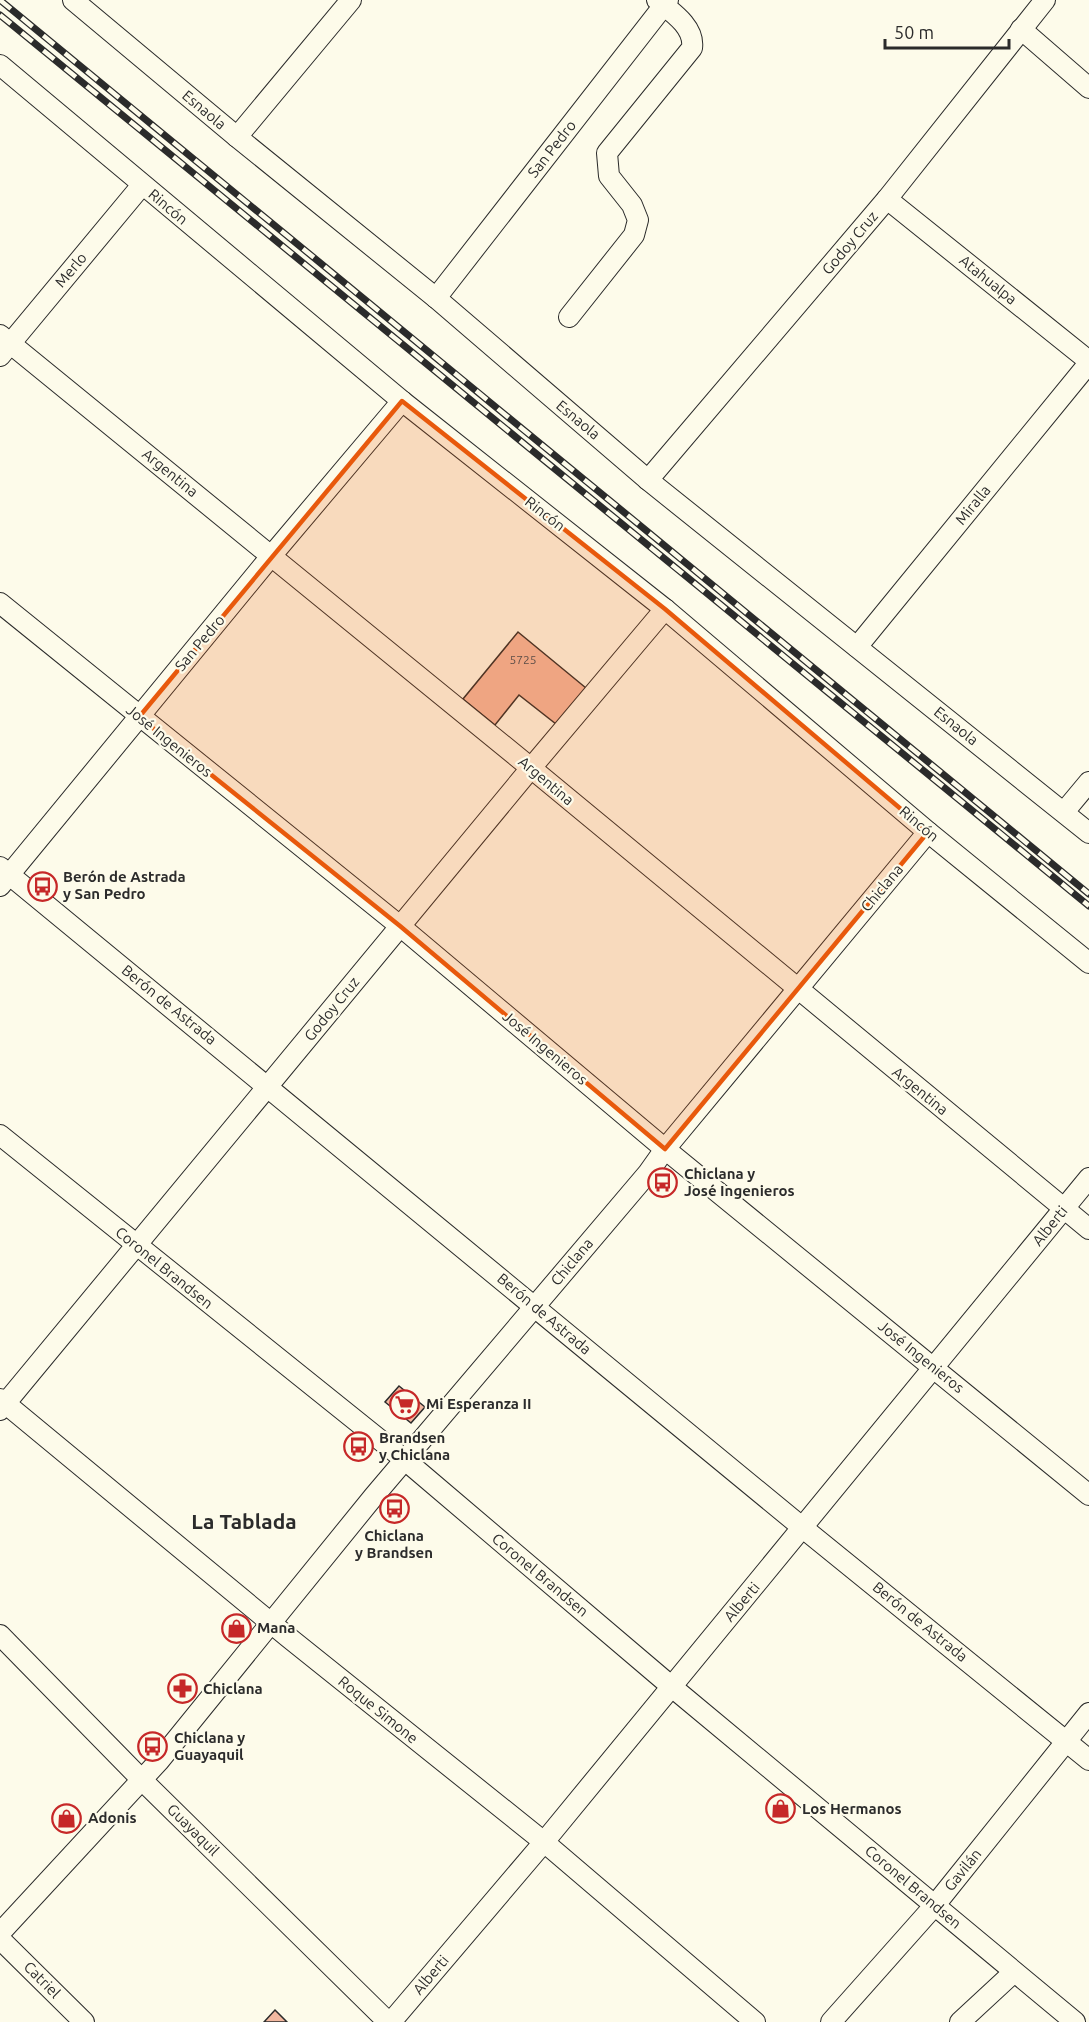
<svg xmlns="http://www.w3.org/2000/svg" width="1089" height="2022" font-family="Ubuntu,sans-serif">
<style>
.building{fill:#f2b8a0;stroke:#2b2b2b;stroke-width:1.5}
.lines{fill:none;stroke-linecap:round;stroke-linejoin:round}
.minor-casing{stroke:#2b2b2b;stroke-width:22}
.minor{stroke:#fdfbea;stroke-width:20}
.rail-casing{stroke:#2b2b2b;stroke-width:7}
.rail{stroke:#fdfbea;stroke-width:4.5;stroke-dasharray:14;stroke-linecap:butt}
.marked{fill:#e8590c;fill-opacity:0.2;stroke:#e8590c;stroke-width:4.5;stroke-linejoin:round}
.labels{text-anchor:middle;stroke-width:4.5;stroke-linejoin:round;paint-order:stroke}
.number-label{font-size:12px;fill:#5d4e48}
.street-label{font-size:15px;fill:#2b2b2b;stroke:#fdfbea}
.poi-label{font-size:15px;font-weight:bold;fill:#2b2b2b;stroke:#fdfbea;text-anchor:start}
.district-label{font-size:21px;font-weight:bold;fill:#2b2b2b;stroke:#fdfbea}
</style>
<rect width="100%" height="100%" fill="#fdfbea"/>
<g class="building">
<path d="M518 632 586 688 556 724 519 695 495 725 463 699Z"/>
<path d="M399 1386 425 1407 411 1423 385 1402Z"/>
<path d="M275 2010 287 2022H264Z"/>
</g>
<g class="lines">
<defs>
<g id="minor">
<path d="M73 0 237 137 436 298 648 480 1089 833"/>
<path d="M1021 29 1089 88"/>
<path d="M0 65 402 401 665 609 928 832 1089 963"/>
<path d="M237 137 351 0"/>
<path d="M887 199 1089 361"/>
<path d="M436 298 668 0"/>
<path d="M569 317 634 235 638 220 632 205 609 176 607 153 692 48C695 27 672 12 657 0"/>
<path d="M0 335 531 768 1089 1229"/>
<path d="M0 356 142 185"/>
<path d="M648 480 887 199 1045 0"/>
<path d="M0 603 400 926 665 1149 1089 1495"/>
<path d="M857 647 1089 363"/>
<path d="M1064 812 1089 782"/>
<path d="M0 867 803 1528 1089 1760"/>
<path d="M0 886 272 555 402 401"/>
<path d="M0 1135 405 1460 672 1687 1075 2022"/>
<path d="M0 1399 288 1637 544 1842 755 2022"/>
<path d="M0 1410 531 768 665 609"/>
<path d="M0 1635 142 1780 388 2022"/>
<path d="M0 1933 159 1761 374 1496 648 1173 665 1149 928 832"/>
<path d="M0 1939 84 2022"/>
<path d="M391 2022 544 1842 1089 1178"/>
<path d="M831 2022 935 1905 1089 1713"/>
<path d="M960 2022 1014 1972"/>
</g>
</defs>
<use href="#minor" class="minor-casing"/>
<use href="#minor" class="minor"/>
<defs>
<g id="rail">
<path d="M0 0 1089 894"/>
<path d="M0 15 1089 906"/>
</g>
</defs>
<use href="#rail" class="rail-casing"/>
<use href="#rail" class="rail"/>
</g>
<path class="marked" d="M402 401 665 609 928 832 665 1149 400 926 139 717Z"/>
<defs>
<symbol id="bus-ring" viewBox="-11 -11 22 22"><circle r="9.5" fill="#fdfbea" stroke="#c62828" stroke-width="1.5"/><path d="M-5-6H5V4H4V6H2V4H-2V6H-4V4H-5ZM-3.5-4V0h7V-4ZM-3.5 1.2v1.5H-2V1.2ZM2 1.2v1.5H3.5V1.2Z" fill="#c62828"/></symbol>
<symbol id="supermarket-ring" viewBox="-11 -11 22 22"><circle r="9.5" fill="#fdfbea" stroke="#c62828" stroke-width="1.5"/><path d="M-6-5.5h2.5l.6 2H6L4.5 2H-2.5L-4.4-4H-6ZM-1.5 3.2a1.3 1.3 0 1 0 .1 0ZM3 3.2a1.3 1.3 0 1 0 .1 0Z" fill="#c62828"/></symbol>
<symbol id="shop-ring" viewBox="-11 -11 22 22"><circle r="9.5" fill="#fdfbea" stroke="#c62828" stroke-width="1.5"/><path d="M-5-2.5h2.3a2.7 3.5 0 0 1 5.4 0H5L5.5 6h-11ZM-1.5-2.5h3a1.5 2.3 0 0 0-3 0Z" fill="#c62828"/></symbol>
<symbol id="pharmacy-ring" viewBox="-11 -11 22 22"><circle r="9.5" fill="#fdfbea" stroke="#c62828" stroke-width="1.5"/><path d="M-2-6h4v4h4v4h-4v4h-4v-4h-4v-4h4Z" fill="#c62828"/></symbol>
</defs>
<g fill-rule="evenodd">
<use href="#bus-ring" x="26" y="870" width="33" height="33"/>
<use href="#bus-ring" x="646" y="1166" width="33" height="33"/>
<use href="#supermarket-ring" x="388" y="1388" width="33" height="33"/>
<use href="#bus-ring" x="342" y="1430" width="33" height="33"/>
<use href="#bus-ring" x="378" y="1492" width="33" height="33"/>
<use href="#shop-ring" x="220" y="1612" width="33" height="33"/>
<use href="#pharmacy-ring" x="166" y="1672" width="33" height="33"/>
<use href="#bus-ring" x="136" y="1730" width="33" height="33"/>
<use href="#shop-ring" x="764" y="1792" width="33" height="33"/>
<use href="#shop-ring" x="50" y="1802" width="33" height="33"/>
</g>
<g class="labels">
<g class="number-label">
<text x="523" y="664">5725</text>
</g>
<g class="street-label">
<text transform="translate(204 110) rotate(40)" y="5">Esnaola</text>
<text transform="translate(552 149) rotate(-52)" y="5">San Pedro</text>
<text transform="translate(168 207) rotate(40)" y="5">Rincón</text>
<text transform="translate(850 243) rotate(-50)" y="5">Godoy Cruz</text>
<text transform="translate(71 270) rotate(-50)" y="5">Merlo</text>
<text transform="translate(988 280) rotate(39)" y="5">Atahualpa</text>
<text transform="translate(578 420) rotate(40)" y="5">Esnaola</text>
<text transform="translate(170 473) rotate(39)" y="5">Argentina</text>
<text transform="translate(973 505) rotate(-51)" y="5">Miralla</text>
<text transform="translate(545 514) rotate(38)" y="5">Rincón</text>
<text transform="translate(200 643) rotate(-50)" y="5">San Pedro</text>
<text transform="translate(956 726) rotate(39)" y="5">Esnaola</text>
<text transform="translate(169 741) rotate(39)" y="5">José Ingenieros</text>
<text transform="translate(546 781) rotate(40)" y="5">Argentina</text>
<text transform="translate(919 824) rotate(40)" y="5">Rincón</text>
<text transform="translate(882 888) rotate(-50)" y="5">Chiclana</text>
<text transform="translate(169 1005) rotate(39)" y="5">Berón de Astrada</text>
<text transform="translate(332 1009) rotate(-51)" y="5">Godoy Cruz</text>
<text transform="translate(545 1048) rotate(40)" y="5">José Ingenieros</text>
<text transform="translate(920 1091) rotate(39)" y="5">Argentina</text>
<text transform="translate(1050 1226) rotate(-51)" y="5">Alberti</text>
<text transform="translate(572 1262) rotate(-50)" y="5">Chiclana</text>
<text transform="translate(164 1268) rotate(39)" y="5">Coronel Brandsen</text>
<text transform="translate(544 1314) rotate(40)" y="5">Berón de Astrada</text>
<text transform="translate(921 1357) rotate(39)" y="5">José Ingenieros</text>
<text transform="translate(540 1575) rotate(40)" y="5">Coronel Brandsen</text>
<text transform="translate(742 1602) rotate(-50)" y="5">Alberti</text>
<text transform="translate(920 1622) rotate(39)" y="5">Berón de Astrada</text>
<text transform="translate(378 1710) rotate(39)" y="5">Roque Simone</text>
<text transform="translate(193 1830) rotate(45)" y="5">Guayaquil</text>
<text transform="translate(963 1870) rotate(-51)" y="5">Gavilán</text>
<text transform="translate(913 1887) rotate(40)" y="5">Coronel Brandsen</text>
<text transform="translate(431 1975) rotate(-50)" y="5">Alberti</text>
<text transform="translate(42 1980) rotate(45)" y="5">Catriel</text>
</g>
<g class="poi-label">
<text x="63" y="882">Berón de Astrada<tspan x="63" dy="17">y San Pedro</tspan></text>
<text x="684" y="1179">Chiclana y<tspan x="684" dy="17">José Ingenieros</tspan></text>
<text x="426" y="1409">Mi Esperanza II</text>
<text x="379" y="1443">Brandsen<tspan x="379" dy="17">y Chiclana</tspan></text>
<text x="394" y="1541" text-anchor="middle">Chiclana<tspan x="394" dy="17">y Brandsen</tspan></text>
<text x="257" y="1633">Mana</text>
<text x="203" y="1694">Chiclana</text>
<text x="174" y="1743">Chiclana y<tspan x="174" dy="17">Guayaquil</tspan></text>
<text x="802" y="1814">Los Hermanos</text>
<text x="88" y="1823">Adonis</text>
</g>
<g class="district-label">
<text x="244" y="1529">La Tablada</text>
</g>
</g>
<path d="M885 39v9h124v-9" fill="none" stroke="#2b2b2b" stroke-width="3"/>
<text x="894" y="39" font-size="18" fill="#2b2b2b" stroke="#fdfbea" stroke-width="4.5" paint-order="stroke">50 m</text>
</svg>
